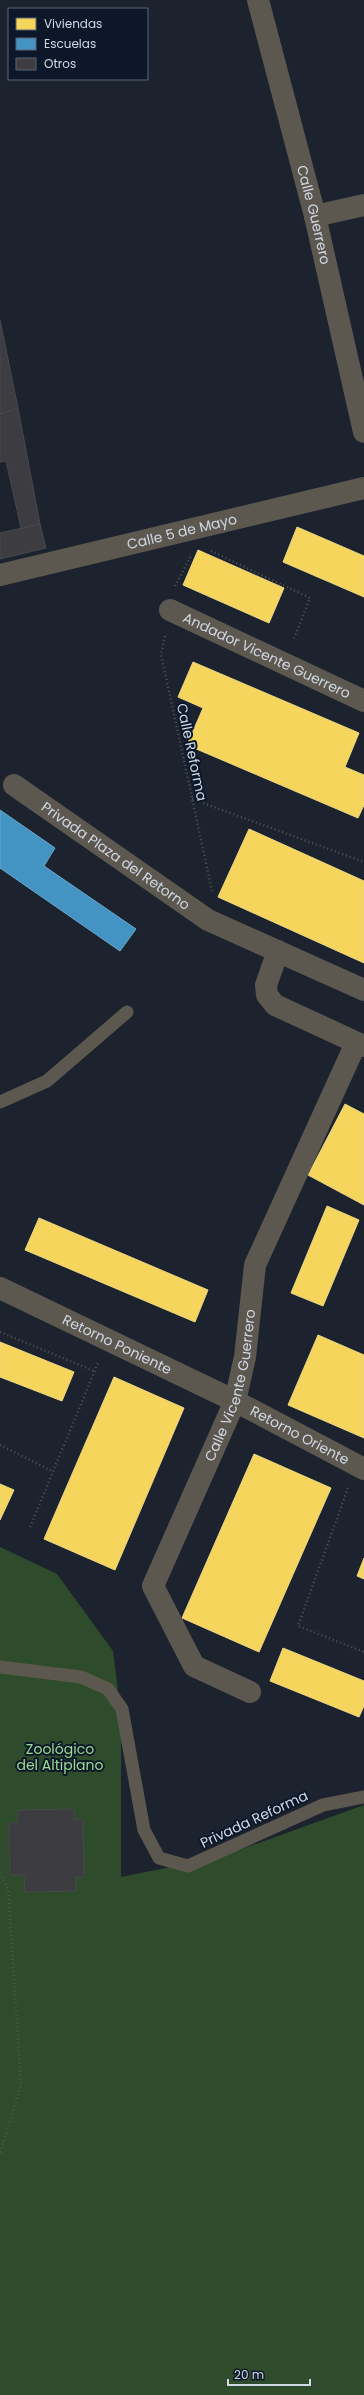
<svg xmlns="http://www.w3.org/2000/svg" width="364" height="2395" font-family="Poppins,sans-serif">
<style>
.green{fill:#2e4c2b}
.homes{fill:#f6d55c;stroke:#ebd685}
.schools{fill:#4393c3;stroke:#6da8cd}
.building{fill:#3d3c41;stroke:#49484d}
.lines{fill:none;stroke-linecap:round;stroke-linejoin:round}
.path{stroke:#545350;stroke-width:2.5;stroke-dasharray:1 3;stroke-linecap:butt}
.lane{stroke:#5c584f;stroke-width:13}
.street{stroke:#5c584f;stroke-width:22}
.labels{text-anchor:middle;stroke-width:4;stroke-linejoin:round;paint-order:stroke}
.street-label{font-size:14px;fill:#d0d8e5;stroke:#0c182a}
.park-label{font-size:14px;fill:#9adc8e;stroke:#0c182a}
</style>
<rect width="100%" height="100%" fill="#1c232e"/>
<path class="green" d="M0 1547 57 1574 113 1651 121 1713V1877L220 1857 364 1805V2395H0Z"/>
<g class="homes">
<path d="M297 527 364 556V597L283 562Z"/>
<path d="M198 550 284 588 269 623 183 585Z"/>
<path d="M193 662 359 733 345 767 364 775V805L358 818 187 745 203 708 178 697Z"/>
<path d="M249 829 364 881V963L218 897Z"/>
<path d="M345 1104 364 1114V1205L308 1175Z"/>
<path d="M327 1206 359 1220 323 1306 291 1293Z"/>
<path d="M39 1218 208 1290 195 1322 25 1250Z"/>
<path d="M318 1335 364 1355V1438L288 1405Z"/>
<path d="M0 1342 74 1372 62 1401 0 1377Z"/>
<path d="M114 1377 184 1408 115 1570 44 1539Z"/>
<path d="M254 1454 331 1488 259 1652 182 1618Z"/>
<path d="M0 1484 14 1490 0 1520Z"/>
<path d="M364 1558V1579L357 1576Z"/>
<path d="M283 1648 364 1681V1706L359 1717 270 1681Z"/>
</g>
<path class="schools" d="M0 810 55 848 44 866 136 929 120 951 0 868Z"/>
<g class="building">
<path d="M0 320 18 408 0 414Z"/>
<path d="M18 408 40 524 21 528 6 461 0 462V414Z"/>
<path d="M40 524 46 548 0 559V533Z"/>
<path d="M74 1809V1820L83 1819 84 1877H76V1891L25 1892 24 1875H10L9 1823 18 1822V1810Z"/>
</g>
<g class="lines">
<g class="path">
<path d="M211 551 310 598 293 641"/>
<path d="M175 586 191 556"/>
<path d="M165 636 161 654 212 891"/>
<path d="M192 799 364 862"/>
<path d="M0 1332 94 1371"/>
<path d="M0 1445 52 1471"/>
<path d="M348 1488 298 1626 364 1652"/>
<path d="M30 1527 98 1363"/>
<path d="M0 1873 8 1888 21 2085 0 2154"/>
</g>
<g class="lane">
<path d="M0 1102 47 1081 127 1012"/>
<path d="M0 1667 81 1677 108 1689 122 1709 144 1830 159 1858 188 1866 323 1805 364 1797"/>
</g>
<g class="street">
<path id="s1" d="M258 0 315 216 364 432"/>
<path d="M315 216 364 205"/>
<path id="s2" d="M0 575 364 488"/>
<path id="s3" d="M170 610 364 701"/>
<path id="s4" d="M14 785 208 920 364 990"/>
<path d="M278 951 266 985 267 995 275 1005 364 1046"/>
<path id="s5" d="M0 1288 235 1401 364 1469"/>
<path id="s6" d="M250 1692 194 1666 153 1586 235 1401 245 1357 255 1265 356 1043"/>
</g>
</g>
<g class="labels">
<g class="street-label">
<text dy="5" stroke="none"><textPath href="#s1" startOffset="222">Calle Guerrero</textPath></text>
<text dy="5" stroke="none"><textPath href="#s2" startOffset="187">Calle 5 de Mayo</textPath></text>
<text dy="5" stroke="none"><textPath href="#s3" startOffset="107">Andador Vicente Guerrero</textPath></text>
<text transform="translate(192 752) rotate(78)" y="5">Calle Reforma</text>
<text dy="5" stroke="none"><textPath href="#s4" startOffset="124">Privada Plaza del Retorno</textPath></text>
<text dy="5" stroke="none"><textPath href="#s5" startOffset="130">Retorno Poniente</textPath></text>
<text dy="5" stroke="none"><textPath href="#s6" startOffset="368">Calle Vicente Guerrero</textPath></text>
<text dy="5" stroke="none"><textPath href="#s5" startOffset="334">Retorno Oriente</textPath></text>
<text transform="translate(254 1819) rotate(-25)" y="5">Privada Reforma</text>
</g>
<g class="park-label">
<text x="60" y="1754">Zoológico<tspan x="60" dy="16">del Altiplano</tspan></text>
</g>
</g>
<rect x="8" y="8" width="140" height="72" fill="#0c182a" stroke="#5a6575"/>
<rect x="16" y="18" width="20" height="12" fill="#f6d55c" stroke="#5a6575"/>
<text x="44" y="28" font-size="12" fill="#d0d8e5">Viviendas</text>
<rect x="16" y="38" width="20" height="12" fill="#4393c3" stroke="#5a6575"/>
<text x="44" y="48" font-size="12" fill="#d0d8e5">Escuelas</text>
<rect x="16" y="58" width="20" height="12" fill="#3d3c41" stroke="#5a6575"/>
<text x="44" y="68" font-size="12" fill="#d0d8e5">Otros</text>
<path d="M228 2379v6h82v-6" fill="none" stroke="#d0d8e5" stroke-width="2"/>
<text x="234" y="2379" font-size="12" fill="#d0d8e5" stroke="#0c182a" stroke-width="3" paint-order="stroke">20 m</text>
</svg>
